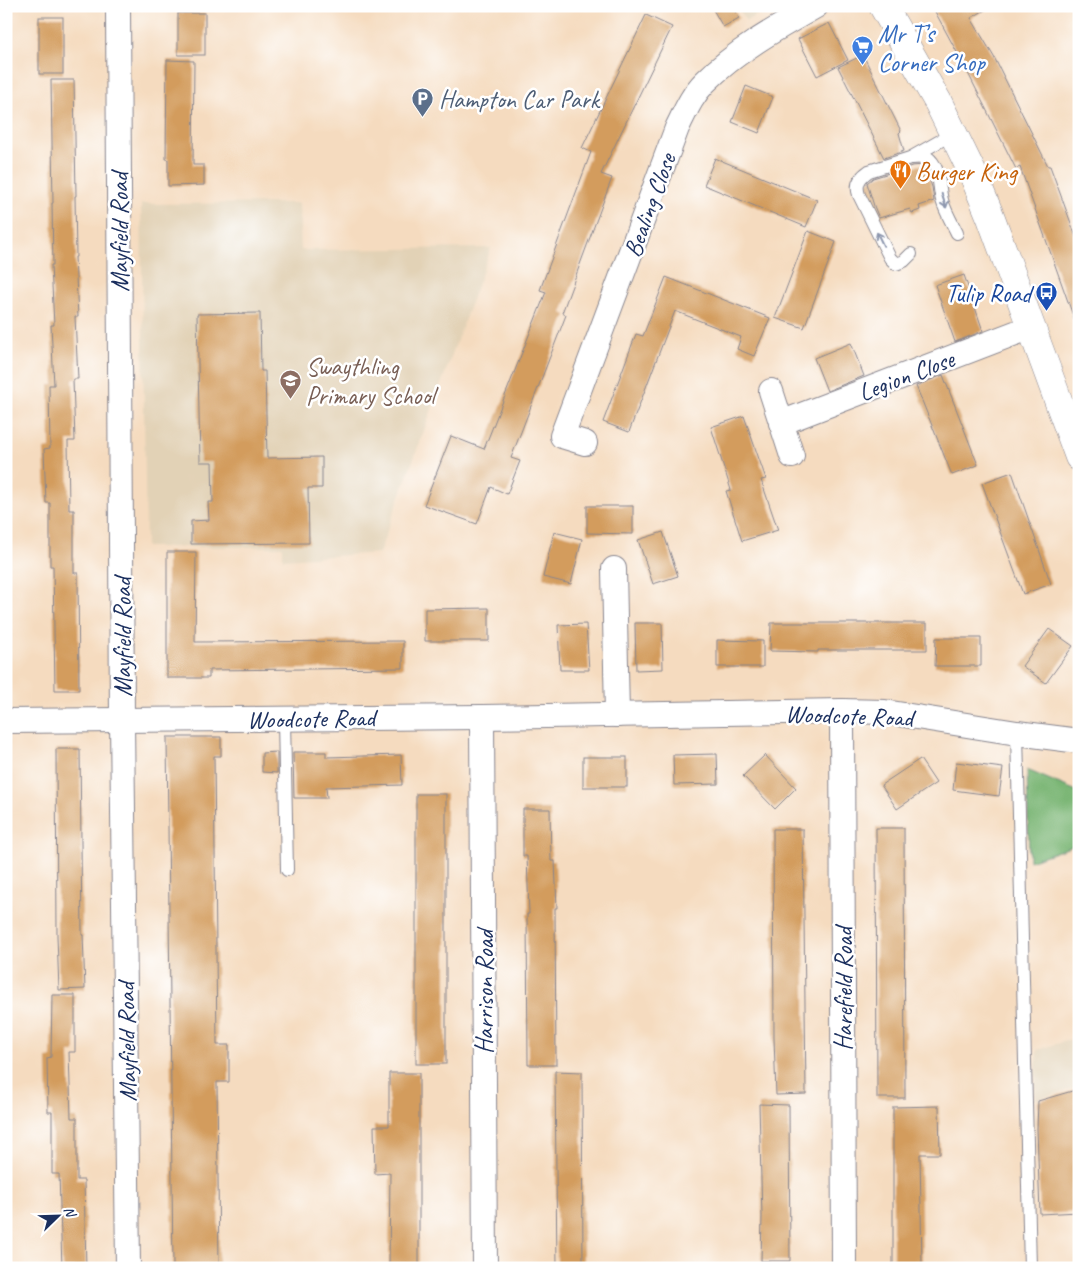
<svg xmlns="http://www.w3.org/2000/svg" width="1085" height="1274" font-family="Caveat,sans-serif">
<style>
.built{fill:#e2d2b6}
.forest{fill:#7ab675;stroke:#4a726a}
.building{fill:#d39c5d}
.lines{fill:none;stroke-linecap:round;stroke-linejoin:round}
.service-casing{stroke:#88858e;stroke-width:14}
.minor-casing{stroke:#88858e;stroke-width:26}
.primary-casing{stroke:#88858e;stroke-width:29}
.service{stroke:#fff;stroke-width:12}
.minor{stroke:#fff;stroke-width:24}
.primary{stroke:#fff;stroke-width:28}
.oneway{stroke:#8d97ae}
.labels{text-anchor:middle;stroke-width:5;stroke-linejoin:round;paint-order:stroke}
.shop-label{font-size:25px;fill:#366cbe;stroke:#fff;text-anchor:start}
.service-label{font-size:25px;fill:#4e5e75;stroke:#fff;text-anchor:start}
.food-label{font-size:25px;fill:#c56008;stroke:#fff;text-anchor:start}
.street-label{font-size:25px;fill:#1b2f5e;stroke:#fff}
.transit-label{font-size:25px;fill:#164399;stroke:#fff;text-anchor:end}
.education-label{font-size:25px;fill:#785e54;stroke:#fff;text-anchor:start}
</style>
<rect width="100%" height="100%" fill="#fff"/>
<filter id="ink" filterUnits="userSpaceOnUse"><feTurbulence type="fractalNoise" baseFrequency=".02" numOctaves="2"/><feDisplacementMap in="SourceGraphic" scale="10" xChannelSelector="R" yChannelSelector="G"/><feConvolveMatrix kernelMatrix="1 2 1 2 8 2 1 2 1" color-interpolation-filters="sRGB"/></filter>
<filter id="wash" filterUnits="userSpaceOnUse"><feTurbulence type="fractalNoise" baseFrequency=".0096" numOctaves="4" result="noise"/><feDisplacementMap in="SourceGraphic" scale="20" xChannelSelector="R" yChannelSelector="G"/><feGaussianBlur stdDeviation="1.12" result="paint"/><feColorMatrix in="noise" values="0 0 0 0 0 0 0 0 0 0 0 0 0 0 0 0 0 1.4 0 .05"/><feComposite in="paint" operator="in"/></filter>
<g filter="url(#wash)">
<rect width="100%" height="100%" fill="#f5dbbf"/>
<g class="built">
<path d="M736 6H772L746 21Z"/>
<path d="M299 203 301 250 491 248 379 553 283 559V547H146L141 204Z"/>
<path d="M1079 1037V1087L1035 1100 1037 1050Z"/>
</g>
<path class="forest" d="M1027 770 1079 792V844L1029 861Z"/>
<g id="blocks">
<g class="building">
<path d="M711 6H732L739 18 723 27Z"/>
<path d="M932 6H992L971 18 994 57 1048 166H1050L1079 245V324H1076L1020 167 1016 169 966 69Z"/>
<rect x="178" y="13" width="27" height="42"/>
<path d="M646 15 672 27 601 174 612 178 562 313 566 315 511 458 520 461 507 494 491 487 477 524 424 505 451 436 484 449 546 292 540 290 591 152 582 148Z"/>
<rect x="39" y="17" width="24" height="57"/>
<path d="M829 23 848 60 817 76 798 39Z"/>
<path d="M863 55 901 131 899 133 904 151 884 158 838 67Z"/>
<path d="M167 60 194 61 193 165H204V185L168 186V159H166Z"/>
<path d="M51 80H74L76 196H75L76 257H75L78 317H75L78 379H73L75 441H68L69 510H74V573H78L79 690H55L53 566H50V503H46L44 449 50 448 49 385H54L51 325H54L51 265H53L52 203H53Z"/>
<path d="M746 86 773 97 759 133 732 122Z"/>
<path d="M715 158 817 200 806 227 704 185Z"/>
<path d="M924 165 932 187 934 201 919 206 920 210 912 213 910 209 879 218 874 206 867 183 873 178 912 166Z"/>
<path d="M808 231 836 242 804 328 775 318Z"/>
<path d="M964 275 983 331 955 342 935 285Z"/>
<path d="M666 277 770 318 754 356 737 349 741 337 675 311 629 432 603 422 636 334 643 336Z"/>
<path d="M260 313 261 371H265L267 458 322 457V488H308L309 543 191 544V521L209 520 208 502H213L212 462H200L197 314Z"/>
<path d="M851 343 864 376 827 391 814 358Z"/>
<path d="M943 375 978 465 952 475 916 386Z"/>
<path d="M744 416 766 479 761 480 778 530 742 541 726 491 731 490 711 427Z"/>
<path d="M1012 472 1051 584 1023 594 982 483Z"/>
<path d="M587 506H633V534L587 533Z"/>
<path d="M554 532 582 539 571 584 543 577Z"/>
<path d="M663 532 678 576 653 584 638 540Z"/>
<path d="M167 552H196L195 642 403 641V668L209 670V678H167Z"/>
<path d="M489 608V641H425V609Z"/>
<path d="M635 623H662L663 669 636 670Z"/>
<path d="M771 623H927V650H818V652L770 651Z"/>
<path d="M586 624 589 670H560L558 625Z"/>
<path d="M1049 629 1073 646 1046 683 1022 666Z"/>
<path d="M936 638H981V666H935Z"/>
<path d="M717 640 763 641V667H717Z"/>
<path d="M167 737H221V756H214L217 1045H229V1082H217L219 1268H173Z"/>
<path d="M56 749H80L82 935H83L85 989 59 990 57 936Z"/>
<path d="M277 752V773L262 772V753Z"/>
<path d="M293 752H326V757L401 755 402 785 326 787 327 798H294Z"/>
<path d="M717 754 718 784 674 785 673 755Z"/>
<path d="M765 755 796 788 775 809 743 776Z"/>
<rect x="583" y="757" width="44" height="30"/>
<path d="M920 759 936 783 897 809 881 785Z"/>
<path d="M956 762 1003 768 999 796 953 790Z"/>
<rect x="416" y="794" width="30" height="270"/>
<path d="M523 809H550L551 861H555L556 885 557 908H555L556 1065H528L527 914H529L527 856H523Z"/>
<path d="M876 828H904L905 1098H877Z"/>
<path d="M773 829H803L806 1094 776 1095 774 1038Z"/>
<path d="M52 995H75V1052H69L71 1118H77V1180H84L86 1268H62L59 1174H52V1112H48L47 1058 51 1057Z"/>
<path d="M555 1071 582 1072 583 1268H557Z"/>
<path d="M389 1073H419V1268H389L390 1173 375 1174 374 1126H389Z"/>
<path d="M1079 1089V1113L1076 1114 1079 1212 1040 1214 1037 1129 1038 1101Z"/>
<path d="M759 1104 789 1105 790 1261H761L762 1216Z"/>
<path d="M939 1106 940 1154H920L922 1266H893V1107Z"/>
</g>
</g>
</g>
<g filter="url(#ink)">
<use href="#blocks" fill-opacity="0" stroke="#88858e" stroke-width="1"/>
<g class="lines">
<defs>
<g id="service">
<path d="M912 158 927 157C941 167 938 185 942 200 945 211 952 223 957 233"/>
<path d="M911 254 904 261 896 264 890 258 859 195C855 184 860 177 869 171L910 158 954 133"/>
<path d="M284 719 287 870"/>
<path d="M1017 733 1030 1268"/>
</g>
<g id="minor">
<path d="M118 6 122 720 128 1268"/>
<path d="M771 391 792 456"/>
<path d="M781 423 1031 327"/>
<path d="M585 443 562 436 677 128C685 112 692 95 705 82 737 50 777 28 816 6"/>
<path d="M614 569 617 715"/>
<path d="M842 711 844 1268"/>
<path d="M482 717 485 1268"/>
<path d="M6 721 482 717 842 711 885 712 1017 733 1079 741"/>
</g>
<path id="primary" d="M883 6 938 102 973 174 991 218 1079 457"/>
</defs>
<use href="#service" class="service-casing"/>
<use href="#minor" class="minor-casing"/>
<use href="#primary" class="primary-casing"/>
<use href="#service" class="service"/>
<use href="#minor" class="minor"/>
<use href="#primary" class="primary"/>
</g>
<defs><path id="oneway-shaft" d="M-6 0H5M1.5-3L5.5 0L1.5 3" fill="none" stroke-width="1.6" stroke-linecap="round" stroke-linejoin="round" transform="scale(1.25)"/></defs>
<g class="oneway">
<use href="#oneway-shaft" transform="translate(944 201) rotate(72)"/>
<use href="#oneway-shaft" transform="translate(880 239) rotate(-116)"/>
</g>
</g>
<defs>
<symbol id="supermarket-pin" viewBox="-11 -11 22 30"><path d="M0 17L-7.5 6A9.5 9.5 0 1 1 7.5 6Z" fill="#3f7fe0" stroke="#fff"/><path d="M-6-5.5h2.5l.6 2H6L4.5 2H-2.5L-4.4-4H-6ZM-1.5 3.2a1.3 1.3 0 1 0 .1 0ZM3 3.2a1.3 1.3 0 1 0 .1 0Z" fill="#fff"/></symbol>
<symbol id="parking-pin" viewBox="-11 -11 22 30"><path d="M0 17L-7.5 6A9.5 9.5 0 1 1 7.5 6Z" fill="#5c6f8a" stroke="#fff"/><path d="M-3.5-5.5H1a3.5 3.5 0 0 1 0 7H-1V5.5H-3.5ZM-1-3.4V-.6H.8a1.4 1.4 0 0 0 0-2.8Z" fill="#fff"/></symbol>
<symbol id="restaurant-pin" viewBox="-11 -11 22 30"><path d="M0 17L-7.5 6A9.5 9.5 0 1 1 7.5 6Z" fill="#e8710a" stroke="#fff"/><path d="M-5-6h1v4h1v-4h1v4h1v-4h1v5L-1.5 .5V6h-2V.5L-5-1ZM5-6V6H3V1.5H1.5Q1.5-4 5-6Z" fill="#fff"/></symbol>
<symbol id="bus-pin" viewBox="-11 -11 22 30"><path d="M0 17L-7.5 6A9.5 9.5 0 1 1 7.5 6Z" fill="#1a4fb4" stroke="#fff"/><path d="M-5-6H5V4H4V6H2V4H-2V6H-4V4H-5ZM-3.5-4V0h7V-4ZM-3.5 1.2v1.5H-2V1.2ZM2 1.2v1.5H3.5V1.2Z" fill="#fff"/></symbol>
<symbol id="school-pin" viewBox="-11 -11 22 30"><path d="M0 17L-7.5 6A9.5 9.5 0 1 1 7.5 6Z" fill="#8d6e63" stroke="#fff"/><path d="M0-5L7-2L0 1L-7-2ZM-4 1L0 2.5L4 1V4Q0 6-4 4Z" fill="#fff"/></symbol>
</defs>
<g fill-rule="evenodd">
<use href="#supermarket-pin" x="850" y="34" width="25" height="34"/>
<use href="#parking-pin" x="410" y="86" width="25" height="34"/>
<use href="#restaurant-pin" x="888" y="158" width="25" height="34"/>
<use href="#bus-pin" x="1034" y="280" width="25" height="34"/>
<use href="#school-pin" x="278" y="368" width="25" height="34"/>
</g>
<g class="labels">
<g class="shop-label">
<text x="878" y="42">Mr T’s<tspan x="878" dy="29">Corner Shop</tspan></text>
</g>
<g class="service-label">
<text x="439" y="108">Hampton Car Park</text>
</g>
<g class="food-label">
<text x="916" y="180">Burger King</text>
</g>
<g class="street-label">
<text transform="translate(649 205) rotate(-70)" y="9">Bealing Close</text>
<text transform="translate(119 232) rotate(-90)" y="9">Mayfield Road</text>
<text transform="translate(906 375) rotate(-21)" y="9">Legion Close</text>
<text transform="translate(122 637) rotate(-90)" y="9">Mayfield Road</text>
<text transform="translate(849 715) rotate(2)" y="9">Woodcote Road</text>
<text transform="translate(311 718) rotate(-1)" y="9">Woodcote Road</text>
<text transform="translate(843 989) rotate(-90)" y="9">Harefield Road</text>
<text transform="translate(484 992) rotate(-90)" y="9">Harrison Road</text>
<text transform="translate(126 1042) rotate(-91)" y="9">Mayfield Road</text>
</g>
<g class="transit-label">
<text x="1031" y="302">Tulip Road</text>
</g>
<g class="education-label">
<text x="306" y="375">Swaythling<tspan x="306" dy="29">Primary School</tspan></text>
</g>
</g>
<rect width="1085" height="1274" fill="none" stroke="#fff" stroke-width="25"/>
<g transform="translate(58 1216) rotate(67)" stroke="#ffffff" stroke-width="4" paint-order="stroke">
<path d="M0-4L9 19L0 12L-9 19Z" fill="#1b2f5e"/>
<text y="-8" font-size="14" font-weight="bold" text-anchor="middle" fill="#1b2f5e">N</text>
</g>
</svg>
